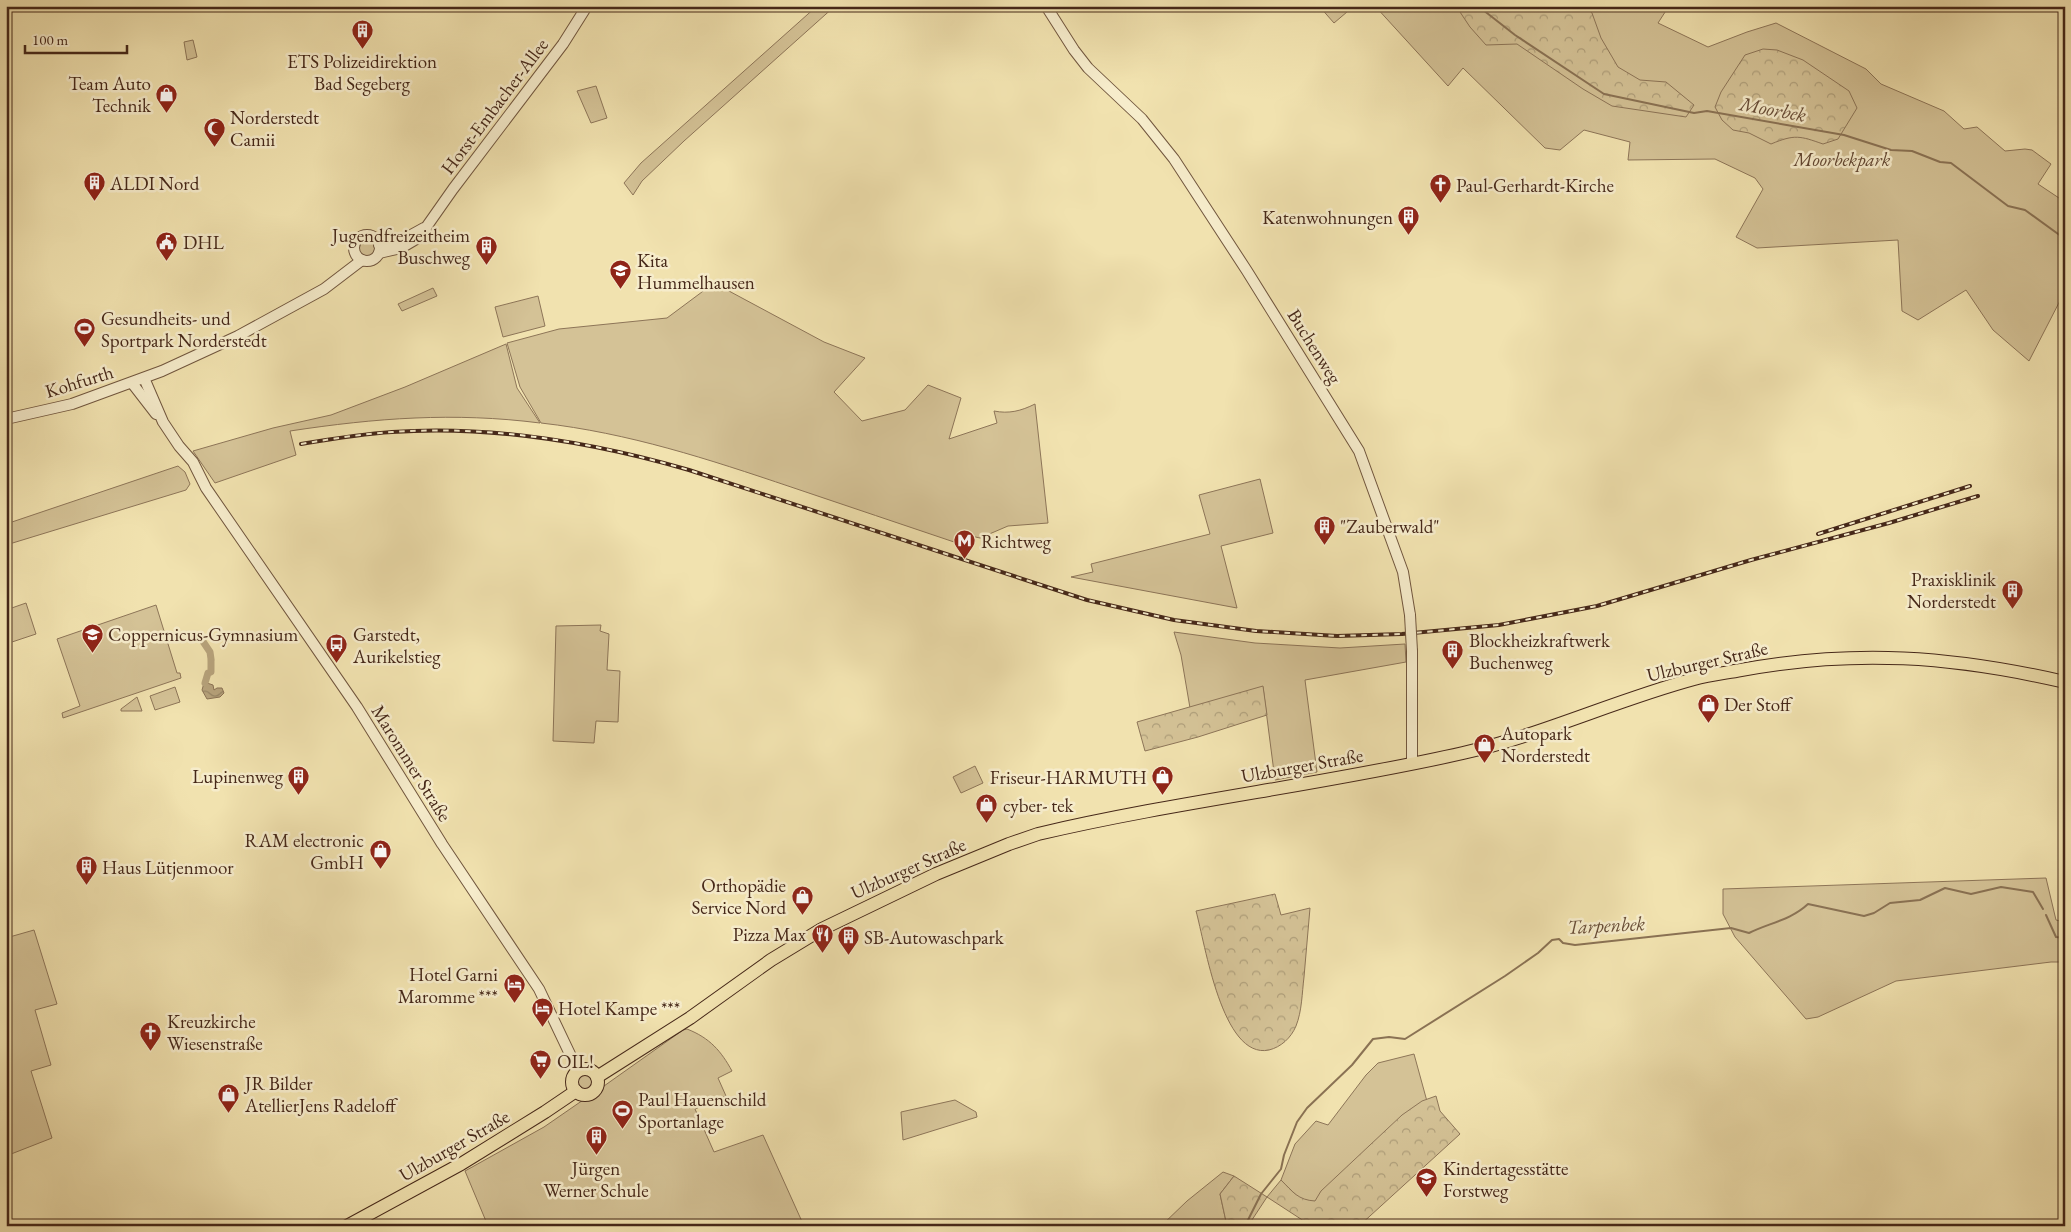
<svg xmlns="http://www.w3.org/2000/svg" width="2071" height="1232" font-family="'EB Garamond',serif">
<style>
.green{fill:#d4c296;stroke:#8d7558}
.forest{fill:url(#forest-crowns);stroke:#8d7558}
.water{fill:url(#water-waves);stroke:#8a7254}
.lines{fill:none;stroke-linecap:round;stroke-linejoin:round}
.stream{stroke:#8a7254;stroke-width:2}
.canal{stroke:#b7a37c;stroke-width:7}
.minor-casing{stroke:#71563e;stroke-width:12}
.major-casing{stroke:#462819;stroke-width:14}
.minor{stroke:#f6eccb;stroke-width:10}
.major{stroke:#f1e2af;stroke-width:12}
.rail-casing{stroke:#462819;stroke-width:4}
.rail{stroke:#f6eccb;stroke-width:2;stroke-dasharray:5.5;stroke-linecap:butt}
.minor-bridge-casing{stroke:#71563e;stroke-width:12;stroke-linecap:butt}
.minor-bridge{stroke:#f6eccb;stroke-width:10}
.labels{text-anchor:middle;stroke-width:5;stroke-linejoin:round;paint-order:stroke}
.poi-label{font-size:19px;fill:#462819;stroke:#f6eccb;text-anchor:start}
.street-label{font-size:19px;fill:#462819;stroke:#f6eccb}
.park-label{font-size:19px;font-style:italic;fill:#624732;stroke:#f6eccb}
.water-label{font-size:20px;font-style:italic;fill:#684d37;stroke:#f6eccb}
</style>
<defs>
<pattern id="forest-crowns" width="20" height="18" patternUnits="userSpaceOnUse" patternTransform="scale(1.25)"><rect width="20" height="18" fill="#d4c296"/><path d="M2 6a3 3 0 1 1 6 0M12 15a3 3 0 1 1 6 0" fill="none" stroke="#ae9e7a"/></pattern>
<pattern id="water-waves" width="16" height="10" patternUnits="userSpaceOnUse" patternTransform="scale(1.25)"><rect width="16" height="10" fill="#b7a37c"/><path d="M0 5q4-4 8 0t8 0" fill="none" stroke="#978565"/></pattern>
</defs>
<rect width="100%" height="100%" fill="#f1e2af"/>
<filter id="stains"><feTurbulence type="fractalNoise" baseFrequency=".004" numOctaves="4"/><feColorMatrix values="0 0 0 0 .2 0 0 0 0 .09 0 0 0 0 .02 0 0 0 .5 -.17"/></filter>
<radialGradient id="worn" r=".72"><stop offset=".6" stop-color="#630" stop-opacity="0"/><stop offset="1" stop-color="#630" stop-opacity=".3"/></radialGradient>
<g class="green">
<path d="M817 6H835L684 141 642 181 633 195 624 183 641 163Z"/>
<path d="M1319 6H1354L1334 23Z"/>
<path d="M1375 6H1669L1658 23 1708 47 1747 32 1776 23 1866 69 1881 84 1944 111 1964 129 1977 127 2005 151 2025 149 2032 150 2051 164 2038 184 2065 202V291L2029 361 1993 330 1966 290 1918 320 1902 311 1898 240 1757 248 1736 237 1763 189 1755 178 1715 159 1628 160 1630 142 1584 130 1560 150 1545 148 1463 68 1448 86Z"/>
<path d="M193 40 197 57 187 60 184 42Z"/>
<path d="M596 86 607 118 591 123 577 91Z"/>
<circle cx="367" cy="249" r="8"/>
<path d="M714 283 824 342 865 358 834 392 862 421 905 410 928 385 961 398 949 439 997 423 994 411C1009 414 1021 411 1035 404L1048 523 1008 526 980 538 971 536 960 544C904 525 847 506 791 487 708 459 629 433 541 423L520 387 507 343 559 329 667 318Z"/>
<path d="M433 288 437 296 402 311 398 304Z"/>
<path d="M538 296 545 326 503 337 495 307Z"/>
<path d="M506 344 517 388 540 423C454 412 376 418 290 431L296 455 215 483 193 451 273 428 331 415 405 387Z"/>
<path d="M178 466 185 472 190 484 186 490 6 545V524Z"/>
<path d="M1260 479 1273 533 1221 546 1237 608 1071 577 1093 572 1091 564 1210 534 1199 495Z"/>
<path d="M26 603 36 634 6 644V610Z"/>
<path d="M156 605 177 673H180L181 678 63 718 62 713 80 706 57 639Z"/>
<path d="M601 625 600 631 609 634 607 670 620 671 618 722 596 721 594 743 553 741 556 626Z"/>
<path d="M1174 632 1255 643 1340 648 1405 644 1406 662 1305 680 1317 772 1275 780 1263 687 1190 708 1181 655Z"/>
<path d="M175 687 180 702 155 710 150 696Z"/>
<path d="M137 697 142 711H121V709Z"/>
<path d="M975 766 983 783 961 793 953 777Z"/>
<path d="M2046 878 2056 920 2065 922V962H2051L1896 981 1818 1017 1806 1019 1735 937 1723 914V889Z"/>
<path d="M34 930 57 1004 35 1010 51 1065 31 1071 52 1138 6 1156V938Z"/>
<path d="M687 1029C710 1038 721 1051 732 1071L718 1078 726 1096 695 1109 714 1152 763 1135 804 1226H488L465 1171 544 1127 586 1098 597 1095 604 1086 683 1030Z"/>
<path d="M1414 1054 1428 1105 1318 1207 1299 1198 1281 1180 1295 1144 1316 1121 1328 1125 1366 1075 1378 1063Z"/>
<circle cx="585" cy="1082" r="8"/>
<path d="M955 1100 976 1112 977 1117 903 1140 901 1112Z"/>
<path d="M1223 1172 1234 1176 1220 1194 1227 1226H1161L1187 1201Z"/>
</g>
<g class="forest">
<path d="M1456 6H1584L1592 13 1601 38 1618 67 1640 80 1666 82 1694 105 1686 117 1612 106 1583 89 1517 44 1486 45 1470 27Z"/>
<path d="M1763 49 1777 50 1803 60 1849 91 1857 108 1838 139 1823 144C1800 136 1795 134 1771 144L1749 133 1733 130 1722 120 1715 107 1721 92 1745 55Z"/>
<path d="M1263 686 1267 715 1198 737 1145 751 1137 722Z"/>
<path d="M1275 894 1281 915 1310 908C1308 931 1306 954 1304 977 1302 993 1302 1011 1296 1026 1291 1038 1281 1047 1269 1050 1222 1060 1205 943 1196 911Z"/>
<path d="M1436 1096 1440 1111 1460 1134 1359 1226 1310 1225 1267 1197 1248 1226H1227L1220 1194 1234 1176 1267 1197 1281 1180C1293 1192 1298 1200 1315 1201L1321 1191 1402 1115 1422 1101Z"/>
</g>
<path class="water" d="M204 683H207L213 685 214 690 217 688H222L224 693 220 697 207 699 202 690Z"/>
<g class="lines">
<g class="stream">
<path d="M1478 6 1515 35 1604 94 1694 113 1707 111 1844 135 1891 150 1912 151 1940 162 1951 163 2008 206 2025 210 2065 239"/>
<path d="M2046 915 2056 937 2065 938"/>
<path d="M1245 1226 1261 1194 1281 1169 1284 1155 1297 1122 1307 1108 1352 1065 1373 1039 1389 1037 1405 1039 1505 976 1538 953 1552 940 1559 939 1563 943 1575 945 1731 928 1749 933C1769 923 1791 920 1808 904L1864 916 1874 913 1890 903 1920 900 1945 888 1971 894 2001 887 2033 892 2043 909"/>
</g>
<g class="canal">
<path d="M202 640 210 652 211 659"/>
<path d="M205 683 208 673 211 672V661"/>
</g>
<defs>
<g id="minor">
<path d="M1046 6 1074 50 1088 68 1142 119 1174 159 1247 271 1359 451 1403 572 1410 615"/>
<circle cx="367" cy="248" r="13"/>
<path d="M379 245 404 239 424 228"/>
<path d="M379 253 401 248 423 235 427 226 453 189 563 44 587 6"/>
<path d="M144 378 163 422 179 446 193 462 206 488 357 707 442 844 539 989 578 1071"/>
<path d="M132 383 156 414"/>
<path d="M6 419 72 404 162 371 238 336 324 289 362 260"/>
<path d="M1412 651V764"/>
</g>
<g id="major">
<circle cx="585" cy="1082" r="13"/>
<path d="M597 1077 690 1018 771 960 822 929 936 874 1009 844 1038 834C1178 801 1322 785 1463 753 1542 735 1616 700 1694 679 1709 675 1725 673 1741 670 1855 649 1952 656 2065 682"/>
<path d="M347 1226 461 1164 545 1112 576 1091"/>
</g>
</defs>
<use href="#minor" class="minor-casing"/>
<use href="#major" class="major-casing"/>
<use href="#minor" class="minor"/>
<use href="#major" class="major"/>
<defs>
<g id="rail">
<path d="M301 444C331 439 361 434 392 432 493 425 592 442 689 470L1087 600 1174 620 1256 631 1337 636 1402 634 1499 625 1597 606 1751 560 1889 523 1978 496"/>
<path d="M1818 534 1970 486"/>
</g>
</defs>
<use href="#rail" class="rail-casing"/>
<use href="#rail" class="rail"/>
<defs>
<path id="minor-bridge" d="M1410 615 1412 651"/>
</defs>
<use href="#minor-bridge" class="minor-bridge-casing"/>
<use href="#minor-bridge" class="minor-bridge"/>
</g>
<defs>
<symbol id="building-pin" viewBox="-11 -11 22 30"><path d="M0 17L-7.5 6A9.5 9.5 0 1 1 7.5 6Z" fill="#8f2418" stroke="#f6eccb"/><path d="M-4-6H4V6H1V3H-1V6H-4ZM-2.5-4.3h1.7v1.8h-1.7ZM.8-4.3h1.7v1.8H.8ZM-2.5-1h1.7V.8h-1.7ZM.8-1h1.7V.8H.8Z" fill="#fff"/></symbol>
<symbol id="shop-pin" viewBox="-11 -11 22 30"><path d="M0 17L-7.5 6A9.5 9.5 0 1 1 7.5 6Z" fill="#8f2418" stroke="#f6eccb"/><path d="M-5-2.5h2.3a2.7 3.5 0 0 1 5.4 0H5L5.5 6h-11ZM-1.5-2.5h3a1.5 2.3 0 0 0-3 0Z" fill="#fff"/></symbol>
<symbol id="mosque-pin" viewBox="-11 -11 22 30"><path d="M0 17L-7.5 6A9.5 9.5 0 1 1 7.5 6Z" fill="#8f2418" stroke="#f6eccb"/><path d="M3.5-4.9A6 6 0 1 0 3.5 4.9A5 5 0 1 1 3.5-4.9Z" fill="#fff"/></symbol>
<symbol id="church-pin" viewBox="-11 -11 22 30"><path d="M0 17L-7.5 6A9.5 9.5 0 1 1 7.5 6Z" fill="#8f2418" stroke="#f6eccb"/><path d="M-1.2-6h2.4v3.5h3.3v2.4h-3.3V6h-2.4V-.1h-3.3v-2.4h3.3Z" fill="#fff"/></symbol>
<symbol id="civic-pin" viewBox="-11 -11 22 30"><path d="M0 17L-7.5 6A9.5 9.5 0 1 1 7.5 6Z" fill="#8f2418" stroke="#f6eccb"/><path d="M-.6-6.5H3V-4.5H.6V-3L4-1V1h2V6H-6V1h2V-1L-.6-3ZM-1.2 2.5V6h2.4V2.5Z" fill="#fff"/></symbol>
<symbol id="school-pin" viewBox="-11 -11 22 30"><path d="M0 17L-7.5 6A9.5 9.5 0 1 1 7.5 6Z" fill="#8f2418" stroke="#f6eccb"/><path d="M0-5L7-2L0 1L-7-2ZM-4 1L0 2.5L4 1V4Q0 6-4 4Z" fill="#fff"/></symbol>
<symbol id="stadium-pin" viewBox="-11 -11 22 30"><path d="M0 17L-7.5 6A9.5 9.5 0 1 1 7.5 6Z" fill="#8f2418" stroke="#f6eccb"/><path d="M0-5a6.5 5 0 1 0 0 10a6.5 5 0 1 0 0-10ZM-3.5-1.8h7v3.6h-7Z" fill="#fff"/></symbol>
<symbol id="metro-pin" viewBox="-11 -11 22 30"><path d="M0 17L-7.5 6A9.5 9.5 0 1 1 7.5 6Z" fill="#8f2418" stroke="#f6eccb"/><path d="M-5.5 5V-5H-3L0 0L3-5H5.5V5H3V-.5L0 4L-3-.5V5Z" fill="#fff"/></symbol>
<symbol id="bus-pin" viewBox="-11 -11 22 30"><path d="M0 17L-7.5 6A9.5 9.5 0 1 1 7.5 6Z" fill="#8f2418" stroke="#f6eccb"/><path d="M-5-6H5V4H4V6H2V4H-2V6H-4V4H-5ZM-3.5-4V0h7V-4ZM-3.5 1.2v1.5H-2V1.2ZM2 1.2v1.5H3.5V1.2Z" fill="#fff"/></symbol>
<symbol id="restaurant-pin" viewBox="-11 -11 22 30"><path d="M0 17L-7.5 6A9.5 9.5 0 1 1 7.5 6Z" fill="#8f2418" stroke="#f6eccb"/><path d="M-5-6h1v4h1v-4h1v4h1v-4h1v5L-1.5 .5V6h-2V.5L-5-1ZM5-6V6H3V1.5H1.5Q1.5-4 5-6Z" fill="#fff"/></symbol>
<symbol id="hotel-pin" viewBox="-11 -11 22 30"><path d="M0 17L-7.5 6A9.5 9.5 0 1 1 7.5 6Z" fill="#8f2418" stroke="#f6eccb"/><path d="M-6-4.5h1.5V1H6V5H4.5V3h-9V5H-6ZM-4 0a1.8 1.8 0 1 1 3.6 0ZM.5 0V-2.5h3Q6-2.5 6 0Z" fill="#fff"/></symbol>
<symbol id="supermarket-pin" viewBox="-11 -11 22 30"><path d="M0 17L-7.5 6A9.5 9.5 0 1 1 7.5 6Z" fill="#8f2418" stroke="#f6eccb"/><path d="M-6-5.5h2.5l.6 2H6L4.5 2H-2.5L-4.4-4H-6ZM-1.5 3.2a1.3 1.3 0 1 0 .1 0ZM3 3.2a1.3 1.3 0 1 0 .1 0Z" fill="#fff"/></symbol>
</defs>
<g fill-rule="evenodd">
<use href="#building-pin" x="350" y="18" width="25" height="34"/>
<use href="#shop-pin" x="154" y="82" width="25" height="34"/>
<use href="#mosque-pin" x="202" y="116" width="25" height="34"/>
<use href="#building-pin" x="82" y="170" width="25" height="34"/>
<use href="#church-pin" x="1428" y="172" width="25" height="34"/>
<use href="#building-pin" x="1396" y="204" width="25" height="34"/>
<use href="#civic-pin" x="154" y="230" width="25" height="34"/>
<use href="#building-pin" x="474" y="234" width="25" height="34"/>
<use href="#school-pin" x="608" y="258" width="25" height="34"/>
<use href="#stadium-pin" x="72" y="316" width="25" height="34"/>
<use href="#building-pin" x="1312" y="514" width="25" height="34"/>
<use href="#metro-pin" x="952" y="528" width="25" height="34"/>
<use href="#building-pin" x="2000" y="578" width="25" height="34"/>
<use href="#school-pin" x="80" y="622" width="25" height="34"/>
<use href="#bus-pin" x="324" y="632" width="25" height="34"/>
<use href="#building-pin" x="1440" y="638" width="25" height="34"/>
<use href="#shop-pin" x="1696" y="692" width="25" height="34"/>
<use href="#shop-pin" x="1472" y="732" width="25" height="34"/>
<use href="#building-pin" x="286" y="764" width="25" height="34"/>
<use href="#shop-pin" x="1150" y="764" width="25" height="34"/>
<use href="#shop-pin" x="974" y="792" width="25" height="34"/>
<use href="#shop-pin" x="368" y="838" width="25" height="34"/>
<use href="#building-pin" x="74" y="854" width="25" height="34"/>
<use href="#shop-pin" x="790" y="884" width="25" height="34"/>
<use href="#restaurant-pin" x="810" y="922" width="25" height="34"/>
<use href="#building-pin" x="836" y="924" width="25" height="34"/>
<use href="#hotel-pin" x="502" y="972" width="25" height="34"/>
<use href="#hotel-pin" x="530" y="996" width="25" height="34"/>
<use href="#church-pin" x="138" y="1020" width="25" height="34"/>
<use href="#supermarket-pin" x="528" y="1048" width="25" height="34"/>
<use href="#shop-pin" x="216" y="1082" width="25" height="34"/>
<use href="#stadium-pin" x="610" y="1098" width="25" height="34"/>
<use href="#building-pin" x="584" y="1124" width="25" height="34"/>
<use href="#school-pin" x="1414" y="1166" width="25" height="34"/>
</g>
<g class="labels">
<g class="poi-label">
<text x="362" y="68" text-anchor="middle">ETS Polizeidirektion<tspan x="362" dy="22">Bad Segeberg</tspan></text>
<text x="151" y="90" text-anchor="end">Team Auto<tspan x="151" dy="22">Technik</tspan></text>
<text x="230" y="124">Norderstedt<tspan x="230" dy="22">Camii</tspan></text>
<text x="110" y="190">ALDI Nord</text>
<text x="1456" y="192">Paul-Gerhardt-Kirche</text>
<text x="1393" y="224" text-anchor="end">Katenwohnungen</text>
<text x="470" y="242" text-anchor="end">Jugendfreizeitheim<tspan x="470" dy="22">Buschweg</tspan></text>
<text x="183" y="249">DHL</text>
<text x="637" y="267">Kita<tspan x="637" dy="22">Hummelhausen</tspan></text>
<text x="101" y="325">Gesundheits- und<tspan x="101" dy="22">Sportpark Norderstedt</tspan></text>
<text x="1340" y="533">"Zauberwald"</text>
<text x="981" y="548">Richtweg</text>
<text x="1996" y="586" text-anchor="end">Praxisklinik<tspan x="1996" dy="22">Norderstedt</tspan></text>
<text x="108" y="641">Coppernicus-Gymnasium</text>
<text x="353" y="641">Garstedt,<tspan x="353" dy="22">Aurikelstieg</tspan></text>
<text x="1469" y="647">Blockheizkraftwerk<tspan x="1469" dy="22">Buchenweg</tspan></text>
<text x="1724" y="711">Der Stoff</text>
<text x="1501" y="740">Autopark<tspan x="1501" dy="22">Norderstedt</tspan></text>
<text x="283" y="783" text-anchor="end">Lupinenweg</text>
<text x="1147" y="784" text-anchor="end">Friseur-HARMUTH</text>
<text x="1003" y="812">cyber- tek</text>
<text x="364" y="847" text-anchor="end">RAM electronic<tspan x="364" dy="22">GmbH</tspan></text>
<text x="102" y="874">Haus Lütjenmoor</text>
<text x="786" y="892" text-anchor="end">Orthopädie<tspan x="786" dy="22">Service Nord</tspan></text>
<text x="806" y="941" text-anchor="end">Pizza Max</text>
<text x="864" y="944">SB-Autowaschpark</text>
<text x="498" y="981" text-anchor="end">Hotel Garni<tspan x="498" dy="22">Maromme ***</tspan></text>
<text x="558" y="1015">Hotel Kampe ***</text>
<text x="167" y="1028">Kreuzkirche<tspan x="167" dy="22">Wiesenstraße</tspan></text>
<text x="557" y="1068">OIL!</text>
<text x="245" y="1090">JR Bilder<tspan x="245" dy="22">AtellierJens Radeloff</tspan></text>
<text x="638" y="1106">Paul Hauenschild<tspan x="638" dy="22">Sportanlage</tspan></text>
<text x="596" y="1175" text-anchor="middle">Jürgen<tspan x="596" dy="22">Werner Schule</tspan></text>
<text x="1443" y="1175">Kindertagesstätte<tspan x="1443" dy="22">Forstweg</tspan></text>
</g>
<g class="street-label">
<text transform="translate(494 106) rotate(-53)" y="7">Horst-Embacher-Allee</text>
<text transform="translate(1315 346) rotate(58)" y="7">Buchenweg</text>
<text transform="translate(79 381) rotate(-17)" y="7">Kohfurth</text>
<text transform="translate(1707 661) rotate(-13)" y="7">Ulzburger Straße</text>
<text transform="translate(412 763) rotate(58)" y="7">Marommer Straße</text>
<text transform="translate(1302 765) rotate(-10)" y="7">Ulzburger Straße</text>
<text transform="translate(908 868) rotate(-24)" y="7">Ulzburger Straße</text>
<text transform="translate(454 1145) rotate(-30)" y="7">Ulzburger Straße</text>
</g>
<g class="park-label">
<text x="1842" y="166">Moorbekpark</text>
</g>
<g class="water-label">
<text transform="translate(1773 109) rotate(10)" y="7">Moorbek</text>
<text transform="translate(1606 925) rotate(-3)" y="7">Tarpenbek</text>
</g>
</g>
<rect width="2071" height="1232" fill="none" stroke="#f1e2af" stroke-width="25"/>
<rect x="8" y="8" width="2056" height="1217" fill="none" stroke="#462819" stroke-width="2.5"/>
<rect x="12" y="12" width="2046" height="1207" fill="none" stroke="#462819"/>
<path d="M25 45v8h102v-8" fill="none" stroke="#462819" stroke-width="2.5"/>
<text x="32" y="45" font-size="15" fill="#462819" stroke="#f6eccb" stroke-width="4" paint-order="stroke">100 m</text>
<rect width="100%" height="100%" filter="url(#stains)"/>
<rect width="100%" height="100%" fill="url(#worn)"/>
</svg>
